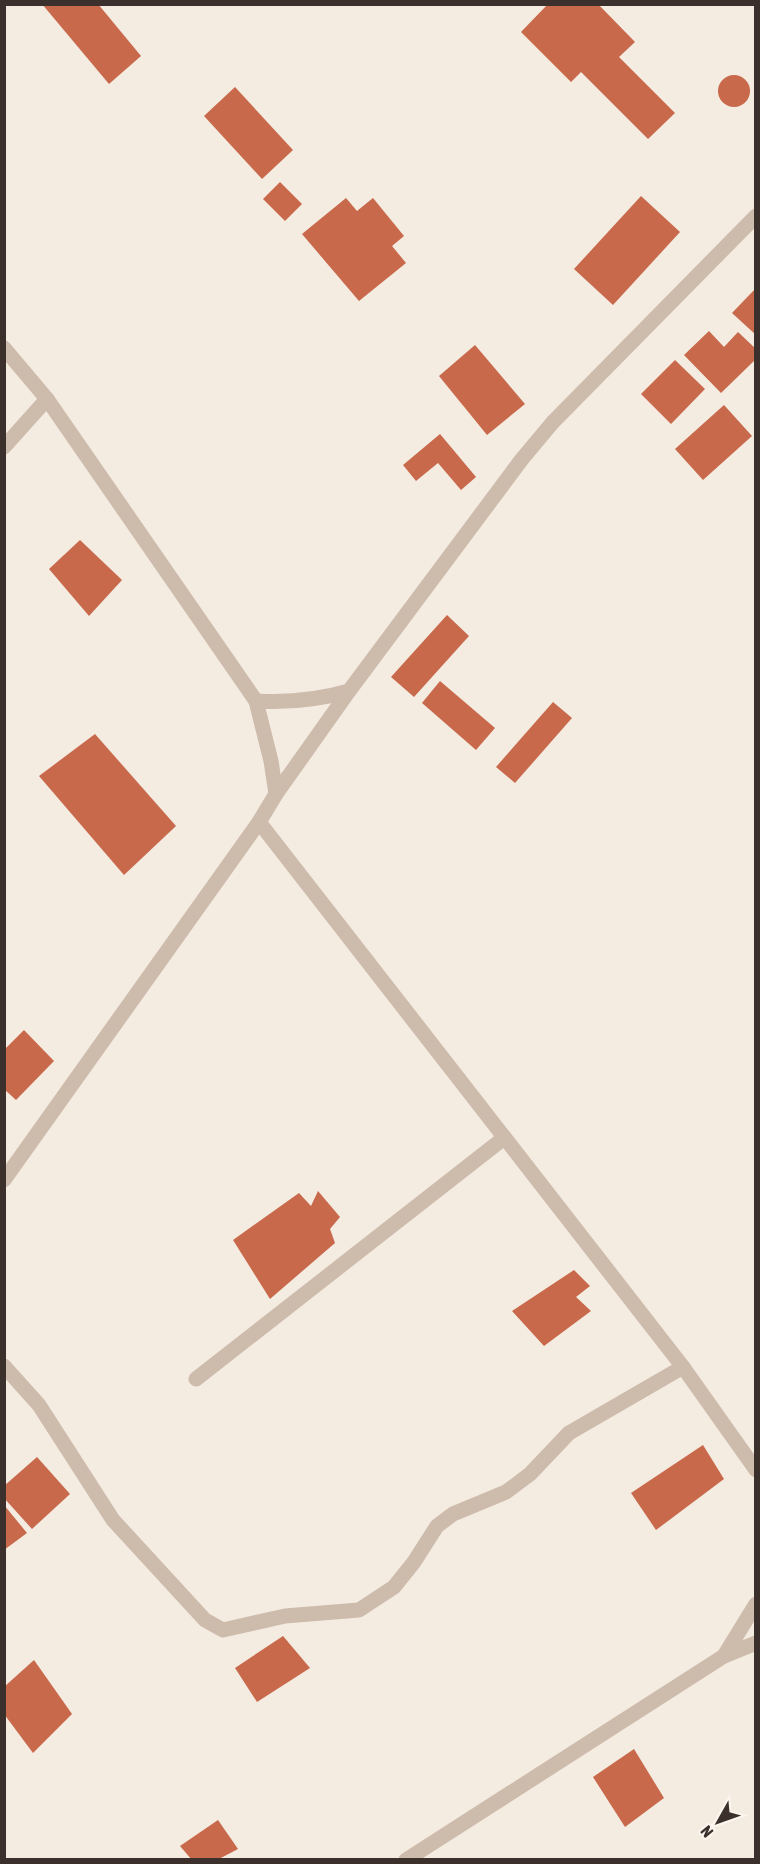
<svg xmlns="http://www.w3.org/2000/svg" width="760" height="1864" font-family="'Asap Condensed',sans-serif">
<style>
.building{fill:#c8694b}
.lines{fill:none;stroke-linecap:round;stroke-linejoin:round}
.minor{stroke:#cdbbac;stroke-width:15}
</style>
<rect width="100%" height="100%" fill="#f4ebe1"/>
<g class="building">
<path d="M42 4H98L141 56 109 84Z"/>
<path d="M548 4H598L635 42 619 57 675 113 648 139 581 72 571 82 521 32Z"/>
<circle cx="734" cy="91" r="16"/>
<path d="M235 87 293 150 262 179 204 116Z"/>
<path d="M280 182 302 204 285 221 263 199Z"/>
<path d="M641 196 680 232 613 305 574 269Z"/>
<path d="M346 198 357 211 373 198 404 236 392 246 406 263 359 301 302 234Z"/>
<path d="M756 288V335L732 313Z"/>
<path d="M709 331 724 347 738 332 756 349V359L721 393 684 355Z"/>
<path d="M475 345 525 404 487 435 439 376Z"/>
<path d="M675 360 705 389 671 424 641 394Z"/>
<path d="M724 405 752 436 703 480 675 449Z"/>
<path d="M440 434 476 477 461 490 438 463 416 481 403 465Z"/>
<path d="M80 540 122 580 89 616 49 569Z"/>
<path d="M447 615 469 636 414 697 391 677Z"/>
<path d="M440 681 495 728 476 750 422 703Z"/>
<path d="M553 702 572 718 515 783 496 767Z"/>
<path d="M95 734 176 826 124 875 39 776Z"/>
<path d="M24 1030 54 1061 16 1100 4 1089V1050Z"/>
<path d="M318 1191 340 1217 330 1229 335 1243 270 1299 233 1240 299 1193 311 1206Z"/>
<path d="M574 1270 590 1286 576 1297 591 1311 544 1346 512 1311Z"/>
<path d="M703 1445 724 1479 656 1530 631 1493Z"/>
<path d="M37 1457 70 1494 32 1529 4 1498V1486Z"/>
<path d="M4 1505 27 1533 4 1550Z"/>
<path d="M283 1636 310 1668 257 1702 235 1668Z"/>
<path d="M34 1660 72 1714 33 1753 4 1714V1687Z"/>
<path d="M634 1749 664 1798 625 1827 593 1777Z"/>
<path d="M218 1820 238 1849 217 1860H192L180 1846Z"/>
</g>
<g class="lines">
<g class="minor">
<path d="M4 348 47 399 256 701 271 761 276 794"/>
<path d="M4 447 47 399"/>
<path d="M256 701C289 703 318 700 349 691"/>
<path d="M259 822 683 1367 756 1470"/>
<path d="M4 1180 259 822 276 794 349 691 522 459 553 422 756 216"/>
<path d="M4 1366 39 1405 113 1520 205 1620 223 1630 285 1616 359 1610 394 1587 414 1562 437 1526 453 1514 506 1492 530 1474 569 1433 683 1367"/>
<path d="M196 1379 504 1138"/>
<path d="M724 1656 756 1604"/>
<path d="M406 1860 724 1656 756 1643"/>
</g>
</g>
<rect width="760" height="1864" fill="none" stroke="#3b302b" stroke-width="12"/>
<g transform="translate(718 1822) rotate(230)" stroke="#fbf5ee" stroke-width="4.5" paint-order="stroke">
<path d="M0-4.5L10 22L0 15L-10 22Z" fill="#3b302b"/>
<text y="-9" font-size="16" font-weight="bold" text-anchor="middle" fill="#3b302b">N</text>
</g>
</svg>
